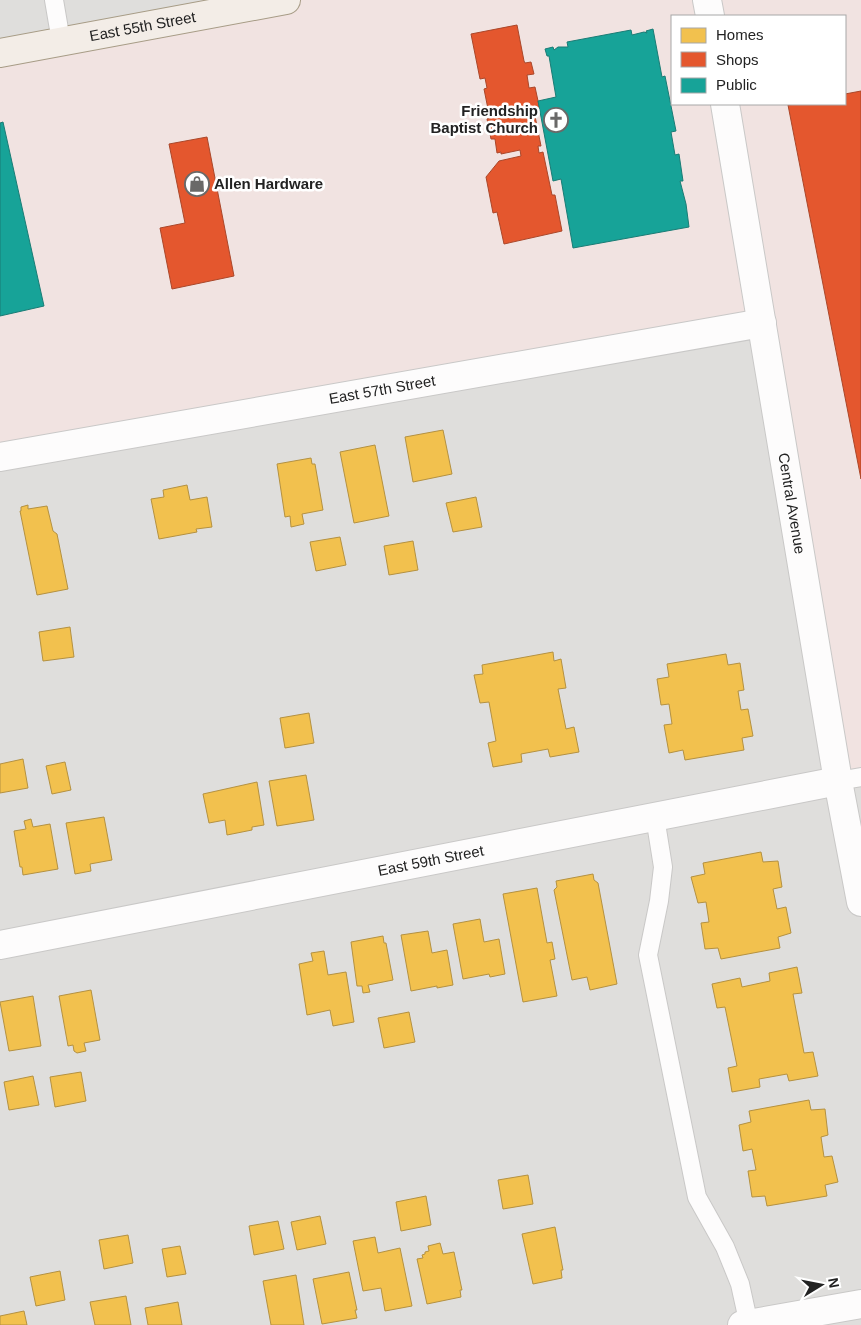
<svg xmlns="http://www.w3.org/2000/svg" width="861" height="1325" font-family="Arial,sans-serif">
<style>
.residential{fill:#dfdedc}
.commercial{fill:#f1e3e1;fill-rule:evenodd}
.homes{fill:#f2c14e;stroke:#b49141}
.shops{fill:#e4572e;stroke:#aa472a}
.public{fill:#17a398;stroke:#1a7c75}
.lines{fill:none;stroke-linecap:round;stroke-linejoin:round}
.service-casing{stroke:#c9c8c7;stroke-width:20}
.minor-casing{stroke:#c9c8c7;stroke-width:30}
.tertiary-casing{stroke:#c9c8c7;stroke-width:30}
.primary-casing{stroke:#a79c86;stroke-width:30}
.service{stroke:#fdfcfc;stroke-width:18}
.minor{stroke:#fdfcfc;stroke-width:28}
.tertiary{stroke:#fdfcfc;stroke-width:28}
.primary{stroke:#f3ede7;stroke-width:28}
.labels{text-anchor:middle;stroke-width:5;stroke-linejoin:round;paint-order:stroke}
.street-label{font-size:15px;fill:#222;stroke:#fff}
.poi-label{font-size:15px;font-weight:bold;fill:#222;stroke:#fff;text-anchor:end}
</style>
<rect width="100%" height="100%" fill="#f0eeeb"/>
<g class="residential">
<path d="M0 0H286L0 53Z"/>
<path d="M762 323 861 777V1325H0V457Z"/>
</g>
<path class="commercial" d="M286 0H861V777L838 781 762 323 0 457V53ZM672 16H845V104H672Z"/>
<g class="homes">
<path d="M443 430 452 474 413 482 405 437Z"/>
<path d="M375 445 389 516 354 523 340 452Z"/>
<path d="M311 458 312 464H315L323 510 302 514 304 524 291 527 290 516 285 517 277 464Z"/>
<path d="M187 485 190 500 207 497 212 527 196 529 197 532 159 539 151 499 164 497 163 490Z"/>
<path d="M476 497 482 527 453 532 446 503Z"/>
<path d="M28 505V509L47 506 53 531 57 534 68 589 37 595 20 511H21V507Z"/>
<path d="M340 537 346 565 316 571 310 542Z"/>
<path d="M413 541 418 570 389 575 384 546Z"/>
<path d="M70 627 74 657 43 661 39 632Z"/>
<path d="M553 652 554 661 561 659 566 688 558 689 566 729 574 727 579 752 550 757 548 749 521 754 522 762 493 767 488 743 496 741 489 702 480 703 474 675 483 674 482 665Z"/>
<path d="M726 654 728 665 740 663 744 690 738 691 741 710 748 709 753 736 742 738 744 750 685 760 683 750 669 753 664 725 672 724 669 704 661 705 657 679 669 677 667 664Z"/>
<path d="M309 713 314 743 285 748 280 718Z"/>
<path d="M23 759 28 788 0 793V764Z"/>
<path d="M65 762 71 790 52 794 46 766Z"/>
<path d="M306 775 314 820 277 826 269 781Z"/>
<path d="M257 782 264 825 252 827V830L227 835 225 820 209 823 203 794Z"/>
<path d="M104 817 112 860 90 864 91 871 75 874 66 823Z"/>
<path d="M31 819 33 827 50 824 58 869 23 875 22 867H20L14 831 26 829 24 821Z"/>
<path d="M761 852 763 862 778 861 782 887 773 889 777 909 786 907 791 933 778 937 780 948 721 959 718 948 705 949 701 923 709 922 706 902 698 903 691 877 705 874 703 863Z"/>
<path d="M593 874 594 880 598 883 617 984 590 990 587 977 572 980 554 890 557 887 556 881Z"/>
<path d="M537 888 547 943 552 942 555 959 550 960 557 996 523 1002 503 894Z"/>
<path d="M480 919 484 942 499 939 505 974 490 977 489 974 463 979 453 924Z"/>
<path d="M428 931 432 953 447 950 453 985 437 988V986L411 991 401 935Z"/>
<path d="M383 936 384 943H386L393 980 368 985 370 992 363 993 362 986H357L351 942Z"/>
<path d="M324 951 328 975 346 972 354 1022 333 1026 330 1010 307 1015 299 964 313 961 311 953Z"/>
<path d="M797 967 802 993 793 994 804 1053 813 1052 818 1076 789 1081 787 1074 759 1079 760 1087 732 1092 728 1068 737 1066 725 1007 717 1008 712 984 740 978 742 987 770 981 769 973Z"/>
<path d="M91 990 100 1040 84 1043 86 1051 77 1053 74 1051 73 1045 68 1046 59 996Z"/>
<path d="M33 996 41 1046 9 1051 0 1002Z"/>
<path d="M409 1012 415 1042 384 1048 378 1018Z"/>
<path d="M81 1072 86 1101 55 1107 50 1077Z"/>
<path d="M33 1076 39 1105 9 1110 4 1082Z"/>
<path d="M809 1100 811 1110 825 1109 828 1135 821 1137 824 1157 832 1156 838 1182 825 1185 827 1196 767 1206 765 1196 752 1197 748 1171 756 1170 752 1149 743 1151 739 1125 751 1122 749 1111Z"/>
<path d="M528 1175 533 1204 503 1209 498 1180Z"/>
<path d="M426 1196 431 1225 401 1231 396 1202Z"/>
<path d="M320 1216 326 1244 297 1250 291 1222Z"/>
<path d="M278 1221 284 1249 254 1255 249 1226Z"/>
<path d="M555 1227 563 1270H561L562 1278 533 1284 522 1234Z"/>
<path d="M128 1235 133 1263 104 1269 99 1240Z"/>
<path d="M375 1237 378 1253 400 1248 412 1306 385 1311 381 1288 363 1291 353 1241Z"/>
<path d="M440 1243 443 1254 454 1252 462 1290H460L461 1297 427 1304 417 1259 423 1258 422 1255 425 1254V1252L429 1251 428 1246Z"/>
<path d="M180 1246 186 1274 167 1277 162 1249Z"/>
<path d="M60 1271 65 1300 36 1306 30 1277Z"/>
<path d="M349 1272 357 1310H355L357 1318 322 1324 313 1279Z"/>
<path d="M296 1275 304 1325H271L263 1281Z"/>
<path d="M126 1296 131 1325H95L90 1302Z"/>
<path d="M178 1302 182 1325H148L145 1308Z"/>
<path d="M24 1311 27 1325H0V1316Z"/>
</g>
<g class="shops">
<path d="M517 25 524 61 525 63 531 62 534 74 527 75 529 88 535 87 540 110 534 111 541 146H538L539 153 543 152 552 195H555L562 231 504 244 497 212 493 213 486 177 499 161 521 156 520 150 501 154V152L497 153 495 139H491L487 119 491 118 490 114H489L484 89 487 88 485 78 480 79 471 34Z"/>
<path d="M861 91V479L788 105 796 104H845V94Z"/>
<path d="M207 137 234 276 172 289 160 228 185 223 169 144Z"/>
</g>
<g class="public">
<path d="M653 29 662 77 665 76 676 131 671 132 675 155 679 154 683 181H680L686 204 689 227 573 248 561 179 553 181 538 101 556 97 549 56H547L545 49 553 47 554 50 558 47H568L567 42 631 30 632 35 644 32 647 33 646 31Z"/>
<path d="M3 122 44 306 0 316V123Z"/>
</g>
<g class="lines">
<defs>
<g id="service">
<path d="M54 0 61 41"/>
<path d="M838 781 861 777"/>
<path d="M655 817 663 867 659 901 648 955 697 1197 725 1247 740 1284 749 1325"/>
</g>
<g id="minor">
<path id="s1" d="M0 457 762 323"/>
<path id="s2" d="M0 945 838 781"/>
<path d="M742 1325 861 1304"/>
</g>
<g id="tertiary">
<path d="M707 0 710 16"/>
<path id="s3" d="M725 104 838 781 861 902"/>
</g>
<g id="primary">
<path id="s4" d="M0 53 286 0"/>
</g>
</defs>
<use href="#service" class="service-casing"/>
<use href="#minor" class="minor-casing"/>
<use href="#tertiary" class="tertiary-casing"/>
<use href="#primary" class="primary-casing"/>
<use href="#service" class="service"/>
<use href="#minor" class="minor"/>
<use href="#tertiary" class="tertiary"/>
<use href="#primary" class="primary"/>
</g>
<defs>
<symbol id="church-ring" viewBox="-11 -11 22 22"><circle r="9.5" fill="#fff" stroke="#6a6968" stroke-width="1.5"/><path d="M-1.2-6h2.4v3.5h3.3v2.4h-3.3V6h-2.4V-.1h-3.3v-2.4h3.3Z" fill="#6a6968"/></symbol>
<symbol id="shop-ring" viewBox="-11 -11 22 22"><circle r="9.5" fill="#fff" stroke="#6a6968" stroke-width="1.5"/><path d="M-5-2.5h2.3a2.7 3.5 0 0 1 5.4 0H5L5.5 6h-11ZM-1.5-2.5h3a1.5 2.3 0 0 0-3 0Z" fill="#6a6968"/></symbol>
</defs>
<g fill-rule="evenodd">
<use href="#church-ring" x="542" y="106" width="28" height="28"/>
<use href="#shop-ring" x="183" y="170" width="28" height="28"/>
</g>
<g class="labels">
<g class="street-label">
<text dy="5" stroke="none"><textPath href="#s4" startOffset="145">East 55th Street</textPath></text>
<text dy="5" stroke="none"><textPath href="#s1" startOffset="388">East 57th Street</textPath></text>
<text dy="5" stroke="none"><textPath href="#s3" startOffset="405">Central Avenue</textPath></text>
<text dy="5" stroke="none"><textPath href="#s2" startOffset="439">East 59th Street</textPath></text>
</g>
<g class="poi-label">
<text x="538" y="116">Friendship<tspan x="538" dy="17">Baptist Church</tspan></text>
<text x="214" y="189" text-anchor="start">Allen Hardware</text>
</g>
</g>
<rect x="671" y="15" width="175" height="90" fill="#ffffff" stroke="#a7a7a7"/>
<rect x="681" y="28" width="25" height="15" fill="#f2c14e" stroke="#a7a7a7"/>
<text x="716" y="40" font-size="15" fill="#222222">Homes</text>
<rect x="681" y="52" width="25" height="15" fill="#e4572e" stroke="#a7a7a7"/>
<text x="716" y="65" font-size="15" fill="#222222">Shops</text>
<rect x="681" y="78" width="25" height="15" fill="#17a398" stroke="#a7a7a7"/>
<text x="716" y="90" font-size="15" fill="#222222">Public</text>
<g transform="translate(821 1285) rotate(80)" stroke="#ffffff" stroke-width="4" paint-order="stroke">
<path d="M0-4L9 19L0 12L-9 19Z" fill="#222222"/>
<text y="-8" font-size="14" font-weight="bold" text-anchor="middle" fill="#222222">N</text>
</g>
</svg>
